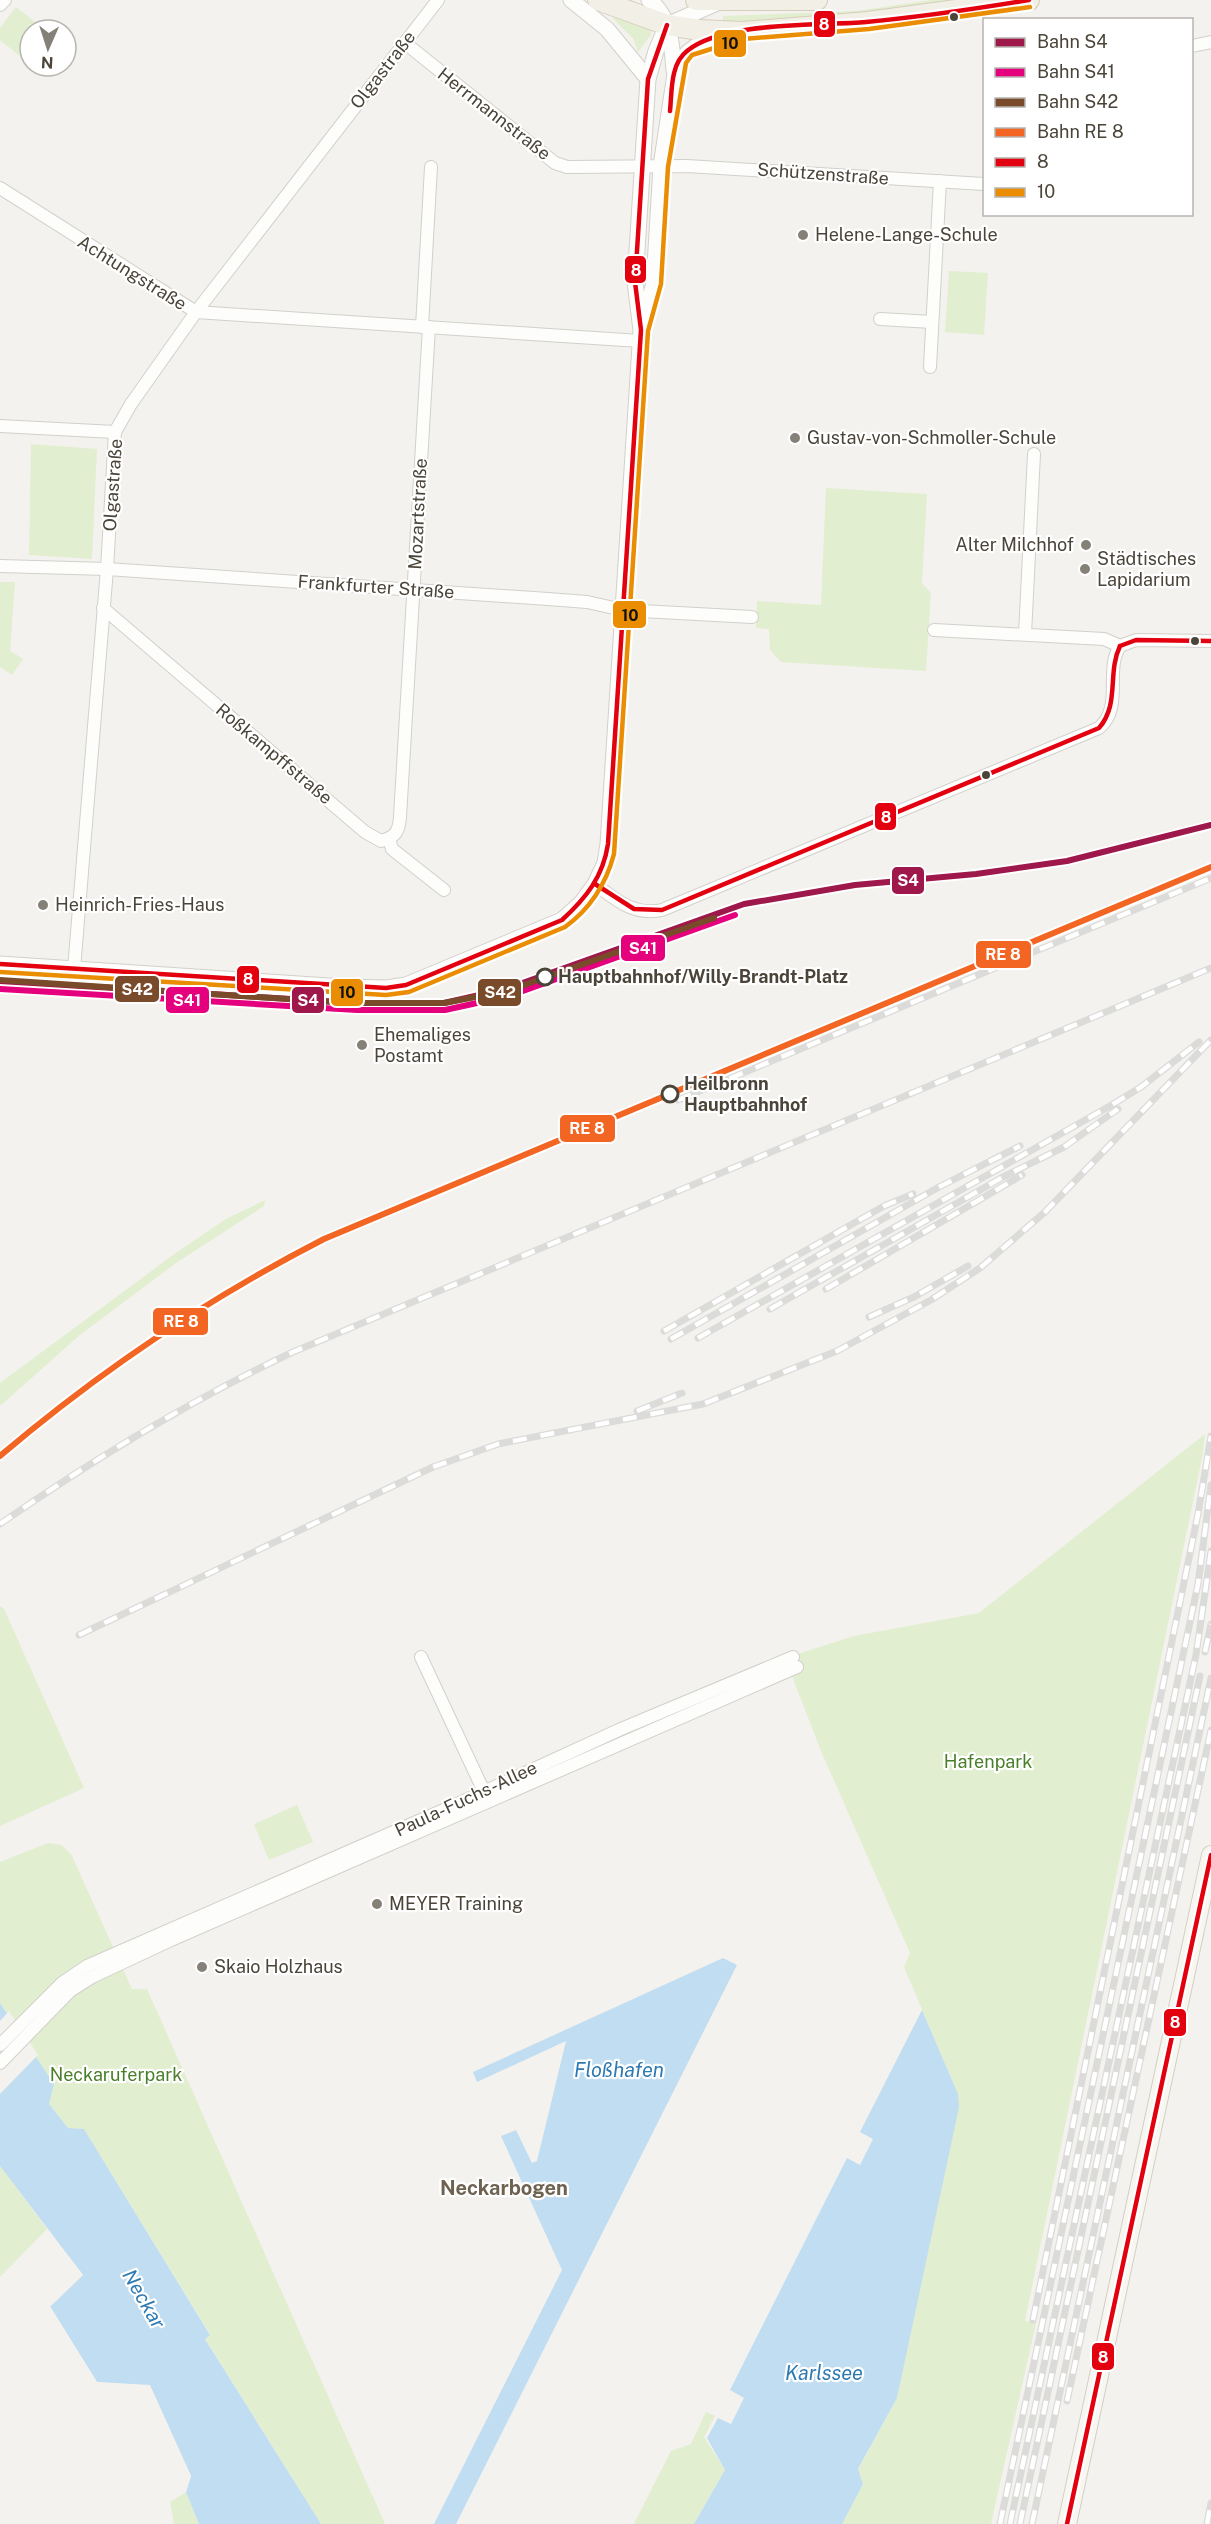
<svg xmlns="http://www.w3.org/2000/svg" width="1211" height="2524" font-family="'Public Sans',sans-serif">
  <style>
    .green { fill: #e1eecf }
    .water { fill: #c0ddf1 }
    .pier { fill: #f4f2ee }
    .lines { fill: none; stroke-linecap: round; stroke-linejoin: round }
    .minor-casing { stroke: #d2d0cb; stroke-width: 14 }
    .tertiary-casing { stroke: #d2d0cb; stroke-width: 17 }
    .secondary-casing { stroke: #d3cfc5; stroke-width: 20 }
    .primary-casing { stroke: #d6cebb; stroke-width: 22 }
    .minor { stroke: #fdfdfc; stroke-width: 12 }
    .tertiary { stroke: #fdfdfc; stroke-width: 15 }
    .secondary { stroke: #f7f6f1; stroke-width: 18 }
    .primary { stroke: #f2efe6; stroke-width: 20 }
    .rail-casing { stroke: #dbdbda; stroke-width: 7 }
    .rail { stroke: #fff; stroke-width: 4.5; stroke-dasharray: 14; stroke-linecap: butt }
    .bus-1-casing { stroke: #fff; stroke-width: 9 }
    .bus-2-casing { stroke: #fff; stroke-width: 9 }
    .bus-1 { stroke: #e3000f; stroke-width: 4.5 }
    .bus-2 { stroke: #eb8d03; stroke-width: 4.5 }
    .rail-1-casing { stroke: #fff; stroke-width: 10 }
    .rail-2-casing { stroke: #fff; stroke-width: 10 }
    .rail-3-casing { stroke: #fff; stroke-width: 10 }
    .rail-4-casing { stroke: #fff; stroke-width: 10 }
    .rail-1 { stroke: #9f184c; stroke-width: 6 }
    .rail-2 { stroke: #e5007d; stroke-width: 6 }
    .rail-3 { stroke: #7a4b2a; stroke-width: 6 }
    .rail-4 { stroke: #f26522; stroke-width: 6 }
    .bus-dot { fill: #4b4439; stroke: #fff; stroke-width: 2 }
    .poi-dot { fill: #868178; stroke: #fff; stroke-width: 2 }
    .stop-dot { fill: #fff; stroke: #4b4439; stroke-width: 3 }
    .labels { text-anchor: middle; stroke-width: 4.5; stroke-linejoin: round; paint-order: stroke }
    .street-label { font-size: 18px; fill: #4b4439; stroke: #fff }
    .poi-label { font-size: 18px; fill: #4b4439; stroke: #fff; text-anchor: start }
    .stop-label { font-size: 18px; font-weight: bold; fill: #4b4439; stroke: #fff; text-anchor: start }
    .park-label { font-size: 18px; fill: #4a7f2a; stroke: #fff }
    .water-label { font-size: 20px; font-style: italic; fill: #2e7ab2; stroke: #fff }
    .neighbourhood-label { font-size: 20px; font-weight: bold; fill: #6e6250; stroke: #fff }
    .line-badge { stroke: #fff; stroke-width: 2 }
    .badge-label { font-size: 16px; text-anchor: middle; font-weight: bold; fill: #fff }
    .pale-badge-label { font-size: 16px; text-anchor: middle; font-weight: bold; fill: #111 }
  </style>
  <rect width="100%" height="100%" fill="#f4f2ee"/>
  <g class="green">
    <path d="M 931,0 L 954,0 L 858,14 L 723,25 L 723,16 L 856,11 Z"/>
    <path d="M 16,7 L 45,30 L 30,30 L 30,64 L 0,40 L 0,28 Z"/>
    <path d="M 612,18 L 619,18 L 651,30 L 651,35 L 638,52 L 633,38 Z"/>
    <path d="M 949,271 L 988,273 L 984,335 L 945,332 Z"/>
    <path d="M 31,444 L 97,449 L 92,559 L 29,555 Z"/>
    <path d="M 826,488 L 927,494 L 922,583 L 931,593 L 926,671 L 781,662 L 770,650 L 769,629 L 756,628 L 757,601 L 821,605 Z"/>
    <path d="M 0,582 L 15,582 L 10,651 L 23,659 L 12,675 L 0,667 Z"/>
    <path d="M 265,1200 L 264,1206 L 176,1263 L 80,1335 L 0,1406 L 0,1383 L 177,1252 L 226,1219 Z"/>
    <path d="M 1205,1434 L 1203,1453 L 1025,2321 L 1036,2323 L 991,2524 L 842,2524 L 863,2484 L 858,2470 L 897,2398 L 958,2107 L 958,2094 L 904,1967 L 910,1953 L 821,1751 L 785,1658 L 854,1636 L 979,1613 Z"/>
    <path d="M 0,1606 L 4,1609 L 84,1788 L 0,1826 Z"/>
    <path d="M 297,1805 L 313,1842 L 269,1860 L 254,1824 Z"/>
    <path d="M 48,1843 L 61,1845 L 71,1854 L 132,1989 L 147,1989 L 385,2524 L 321,2524 L 205,2338 L 210,2334 L 84,2129 L 68,2128 L 49,2104 L 54,2084 L 0,2003 L 0,1862 Z"/>
    <path d="M 0,2166 L 47,2229 L 0,2277 Z"/>
    <path d="M 706,2412 L 715,2416 L 704,2437 L 725,2470 L 694,2524 L 634,2524 L 671,2451 L 691,2444 Z"/>
    <path d="M 186,2492 L 199,2524 L 174,2524 L 170,2502 Z"/>
  </g>
  <g class="water">
    <path d="M 723,1958 L 737,1965 L 456,2524 L 434,2524 L 562,2270 L 501,2136 L 516,2130 L 532,2163 L 537,2161 L 566,2041 L 477,2082 L 473,2072 Z"/>
    <path d="M 0,2003 L 54,2084 L 49,2104 L 68,2128 L 84,2129 L 210,2335 L 205,2339 L 321,2524 L 199,2524 L 186,2492 L 191,2476 L 150,2386 L 97,2382 L 50,2306 L 83,2275 L 0,2166 Z"/>
    <path d="M 922,2010 L 958,2094 L 959,2107 L 897,2398 L 858,2469 L 863,2484 L 842,2524 L 694,2524 L 725,2470 L 707,2438 L 718,2418 L 731,2424 L 744,2398 L 730,2390 L 847,2158 L 860,2165 L 873,2139 L 860,2132 Z"/>
  </g>
  <g class="pier">
    <path d="M 9,2011 L 38,2055 L 0,2094 L 0,2021 Z"/>
    <path d="M 66,2253 L 83,2275 L 50,2307 L 97,2382 L 150,2385 L 191,2476 L 186,2492 L 184,2488 L 188,2476 L 148,2388 L 95,2385 L 48,2308 L 79,2275 L 64,2255 Z"/>
  </g>
  <g class="lines">
    <defs>
      <g id="minor">
        <path d="M 0,5 L 5,0"/>
        <path d="M 405,43 L 555,163 L 567,167 L 687,166 L 984,184"/>
        <path d="M 1192,46 L 1211,42"/>
        <path d="M 0,188 L 196,312 L 640,341"/>
        <path d="M 880,319 L 932,322"/>
        <path d="M 422,327 L 431,167"/>
        <path d="M 930,367 L 940,181"/>
        <path d="M 0,426 L 115,432"/>
        <path d="M 0,566 L 107,569 L 548,599 L 587,602 L 623,610 L 752,617"/>
        <path d="M 103,608 L 365,832 L 381,841 C 396,837 399,831 400,817 L 429,327"/>
        <path d="M 934,630 L 1104,639 L 1120,646"/>
        <path d="M 1025,634 L 1034,454"/>
        <path d="M 1120,646 L 1136,640 L 1211,641"/>
        <path d="M 389,839 L 392,849 L 444,890"/>
        <path d="M 595,884 C 616,900 634,916 662,910 L 1099,728 C 1124,707 1104,670 1120,646"/>
        <path d="M 74,969 L 107,569 L 115,432 L 131,404 L 196,312 L 438,0"/>
        <path d="M 421,1657 L 487,1798"/>
        <path d="M 0,2045 L 62,1983 L 87,1966 L 453,1806 L 621,1729 L 793,1657"/>
        <path d="M 0,2063 L 70,1991 L 92,1977 L 171,1940 L 797,1667"/>
      </g>
      <g id="tertiary">
        <path d="M 571,0 L 607,29 L 648,79"/>
        <path d="M 649,0 C 671,16 672,46 674,71"/>
        <path d="M 667,25 L 717,3"/>
        <path d="M 642,327 L 654,283 L 661,166 L 675,74 C 683,48 702,41 728,35"/>
        <path d="M 0,964 L 344,987 L 386,988 L 406,985 L 562,920 L 582,902 L 595,884 L 605,863 L 608,844 L 641,330 L 635,282 L 648,79 L 656,51 L 667,25"/>
      </g>
      <path id="secondary" d="M 1067,2524 L 1211,1855"/>
      <g id="primary">
        <path d="M 598,0 L 667,25 L 700,30 L 742,32 L 868,22 L 1029,0"/>
        <path d="M 696,0 L 817,0"/>
      </g>
    </defs>
    <use href="#minor" class="minor-casing"/>
    <use href="#tertiary" class="tertiary-casing"/>
    <use href="#secondary" class="secondary-casing"/>
    <use href="#primary" class="primary-casing"/>
    <use href="#minor" class="minor"/>
    <use href="#tertiary" class="tertiary"/>
    <use href="#secondary" class="secondary"/>
    <use href="#primary" class="primary"/>
    <defs>
      <g id="rail">
        <path d="M 678,1100 L 1211,878"/>
        <path d="M 826,1289 L 1022,1175"/>
        <path d="M 770,1309 L 1003,1177 L 1064,1147 L 1118,1109"/>
        <path d="M 869,1317 L 914,1297 L 968,1266"/>
        <path d="M 664,1331 L 884,1206 L 913,1194"/>
        <path d="M 698,1338 L 1110,1106 L 1141,1087 L 1199,1042"/>
        <path d="M 671,1339 L 939,1187 L 1020,1146"/>
        <path d="M 637,1411 L 682,1393"/>
        <path d="M 0,1524 C 94,1459 189,1401 293,1352 L 1211,968"/>
        <path d="M 79,1635 L 433,1467 L 498,1444 L 703,1404 L 837,1351 L 931,1300 L 980,1268 L 1045,1212 L 1211,1040"/>
        <path d="M 1205,1652 L 1211,1624"/>
        <path d="M 1033,2320 L 1198,1514 L 1211,1436"/>
        <path d="M 1067,2401 L 1211,1730"/>
        <path d="M 1000,2524 L 1198,1584 L 1211,1485"/>
        <path d="M 1010,2524 L 1196,1655 L 1211,1551"/>
        <path d="M 1020,2524 L 1200,1676"/>
        <path d="M 1032,2524 L 1211,1678"/>
        <path d="M 1207,2524 L 1211,2503"/>
      </g>
    </defs>
    <use href="#rail" class="rail-casing"/>
    <use href="#rail" class="rail"/>
    <defs>
      <g id="bus-1">
        <path d="M 670,111 C 672,92 670,64 687,51 C 724,21 818,26 866,22 C 920,17 975,9 1029,0"/>
        <path d="M 1120,646 L 1136,640 L 1211,641"/>
        <path d="M 595,884 L 634,909 L 662,910 L 1099,728 C 1120,704 1107,673 1120,646"/>
        <path d="M 0,964 L 386,988 L 406,985 L 562,920 C 586,898 603,877 608,844 L 641,330 L 635,282 L 648,79 L 667,25"/>
        <path d="M 1067,2524 L 1211,1855"/>
      </g>
      <path id="bus-2" d="M 0,972 L 386,995 L 409,992 L 565,927 C 590,909 606,884 614,854 L 648,331 L 661,284 L 668,167 L 686,63 L 692,55 L 743,39 L 869,29 L 1030,7"/>
    </defs>
    <use href="#bus-1" class="bus-1-casing"/>
    <use href="#bus-2" class="bus-2-casing"/>
    <use href="#bus-1" class="bus-1"/>
    <use href="#bus-2" class="bus-2"/>
    <defs>
      <path id="rail-1" d="M 0,981 L 357,1003 L 444,1003 L 506,989 L 744,904 L 855,885 L 976,874 L 1067,861 L 1211,825"/>
      <path id="rail-2" d="M 0,989 L 357,1010 L 445,1010 L 509,996 L 735,915"/>
      <path id="rail-3" d="M 0,980 L 347,1003 L 444,1003 L 507,991 L 714,918"/>
      <path id="rail-4" d="M 0,1456 C 100,1371 207,1299 324,1239 L 1211,867"/>
    </defs>
    <use href="#rail-1" class="rail-1-casing"/>
    <use href="#rail-2" class="rail-2-casing"/>
    <use href="#rail-3" class="rail-3-casing"/>
    <use href="#rail-4" class="rail-4-casing"/>
    <use href="#rail-1" class="rail-1"/>
    <use href="#rail-2" class="rail-2"/>
    <use href="#rail-3" class="rail-3"/>
    <use href="#rail-4" class="rail-4"/>
  </g>
  <g class="bus-dot">
    <circle cx="954" cy="17" r="5"/>
    <circle cx="1195" cy="641" r="5"/>
    <circle cx="986" cy="775" r="5"/>
  </g>
  <g class="poi-dot">
    <circle cx="803" cy="235" r="6"/>
    <circle cx="795" cy="438" r="6"/>
    <circle cx="1086" cy="545" r="6"/>
    <circle cx="1085" cy="569" r="6"/>
    <circle cx="43" cy="905" r="6"/>
    <circle cx="362" cy="1045" r="6"/>
    <circle cx="377" cy="1904" r="6"/>
    <circle cx="202" cy="1967" r="6"/>
  </g>
  <g class="stop-dot">
    <circle cx="545" cy="977" r="8"/>
    <circle cx="670" cy="1094" r="8"/>
  </g>
  <g class="labels">
    <g class="street-label">
      <text transform="translate(383 70) rotate(-52)" y="6">Olgastraße</text>
      <text transform="translate(494 114) rotate(38)" y="6">Herrmannstraße</text>
      <text transform="translate(823 174) rotate(4)" y="6">Schützenstraße</text>
      <text transform="translate(132 273) rotate(32)" y="6">Achtungstraße</text>
      <text transform="translate(113 485) rotate(-86)" y="6">Olgastraße</text>
      <text transform="translate(418 514) rotate(-87)" y="6">Mozartstraße</text>
      <text transform="translate(376 587) rotate(4)" y="6">Frankfurter Straße</text>
      <text transform="translate(274 754) rotate(40)" y="6">Roßkampffstraße</text>
      <text transform="translate(466 1799) rotate(-25)" y="6">Paula-Fuchs-Allee</text>
    </g>
    <g class="poi-label">
      <text x="815" y="241">Helene-Lange-Schule</text>
      <text x="807" y="444">Gustav-von-Schmoller-Schule</text>
      <text x="1074" y="551" text-anchor="end">Alter Milchhof</text>
      <text x="1097" y="565">Städtisches<tspan x="1097" dy="21">Lapidarium</tspan></text>
      <text x="55" y="911">Heinrich-Fries-Haus</text>
      <text x="374" y="1041">Ehemaliges<tspan x="374" dy="21">Postamt</tspan></text>
      <text x="389" y="1910">MEYER Training</text>
      <text x="214" y="1973">Skaio Holzhaus</text>
    </g>
    <g class="stop-label">
      <text x="558" y="983">Hauptbahnhof/Willy-Brandt-Platz</text>
      <text x="684" y="1090">Heilbronn<tspan x="684" dy="21">Hauptbahnhof</tspan></text>
    </g>
    <g class="park-label">
      <text x="988" y="1768">Hafenpark</text>
      <text x="116" y="2081">Neckaruferpark</text>
    </g>
    <g class="water-label">
      <text x="619" y="2077">Floßhafen</text>
      <text transform="translate(144 2299) rotate(60)" y="7">Neckar</text>
      <text x="824" y="2380">Karlssee</text>
    </g>
    <g class="neighbourhood-label">
      <text x="504" y="2195">Neckarbogen</text>
    </g>
  </g>
  <g class="line-badge">
    <rect x="813" y="10" width="23" height="28" rx="6" fill="#e3000f"/>
    <rect x="713" y="29" width="34" height="29" rx="6" fill="#eb8d03"/>
    <rect x="624" y="255" width="23" height="29" rx="6" fill="#e3000f"/>
    <rect x="612" y="600" width="35" height="29" rx="6" fill="#eb8d03"/>
    <rect x="874" y="802" width="23" height="29" rx="6" fill="#e3000f"/>
    <rect x="891" y="866" width="34" height="29" rx="6" fill="#9f184c"/>
    <rect x="620" y="934" width="46" height="28" rx="6" fill="#e5007d"/>
    <rect x="975" y="940" width="57" height="29" rx="6" fill="#f26522"/>
    <rect x="236" y="965" width="24" height="29" rx="6" fill="#e3000f"/>
    <rect x="114" y="975" width="46" height="28" rx="6" fill="#7a4b2a"/>
    <rect x="477" y="978" width="45" height="29" rx="6" fill="#7a4b2a"/>
    <rect x="330" y="978" width="34" height="29" rx="6" fill="#eb8d03"/>
    <rect x="291" y="986" width="34" height="28" rx="6" fill="#9f184c"/>
    <rect x="165" y="986" width="45" height="28" rx="6" fill="#e5007d"/>
    <rect x="559" y="1114" width="57" height="29" rx="6" fill="#f26522"/>
    <rect x="152" y="1307" width="57" height="29" rx="6" fill="#f26522"/>
    <rect x="1163" y="2008" width="24" height="29" rx="6" fill="#e3000f"/>
    <rect x="1091" y="2342" width="24" height="29" rx="6" fill="#e3000f"/>
  </g>
  <g class="badge-label">
    <text x="824" y="30">8</text>
    <text x="636" y="276">8</text>
    <text x="886" y="823">8</text>
    <text x="908" y="886">S4</text>
    <text x="643" y="954">S41</text>
    <text x="1003" y="960">RE 8</text>
    <text x="248" y="985">8</text>
    <text x="137" y="995">S42</text>
    <text x="500" y="998">S42</text>
    <text x="308" y="1006">S4</text>
    <text x="187" y="1006">S41</text>
    <text x="587" y="1134">RE 8</text>
    <text x="181" y="1327">RE 8</text>
    <text x="1175" y="2028">8</text>
    <text x="1103" y="2363">8</text>
  </g>
  <g class="pale-badge-label">
    <text x="730" y="49">10</text>
    <text x="630" y="621">10</text>
    <text x="347" y="998">10</text>
  </g>
  <rect x="983" y="18" width="210" height="198" fill="#ffffff" stroke="#b7b4b0" stroke-width="1.5"/>
  <rect x="995" y="38" width="30" height="9" fill="#9f184c" stroke="#b7b4b0" stroke-width="1.5"/>
  <text x="1037" y="48" font-size="18" fill="#4b4439">Bahn S4</text>
  <rect x="995" y="68" width="30" height="9" fill="#e5007d" stroke="#b7b4b0" stroke-width="1.5"/>
  <text x="1037" y="78" font-size="18" fill="#4b4439">Bahn S41</text>
  <rect x="995" y="98" width="30" height="9" fill="#7a4b2a" stroke="#b7b4b0" stroke-width="1.5"/>
  <text x="1037" y="108" font-size="18" fill="#4b4439">Bahn S42</text>
  <rect x="995" y="128" width="30" height="9" fill="#f26522" stroke="#b7b4b0" stroke-width="1.5"/>
  <text x="1037" y="138" font-size="18" fill="#4b4439">Bahn RE 8</text>
  <rect x="995" y="158" width="30" height="9" fill="#e3000f" stroke="#b7b4b0" stroke-width="1.5"/>
  <text x="1037" y="168" font-size="18" fill="#4b4439">8</text>
  <rect x="995" y="188" width="30" height="9" fill="#eb8d03" stroke="#b7b4b0" stroke-width="1.5"/>
  <text x="1037" y="198" font-size="18" fill="#4b4439">10</text>
  <g transform="translate(48 48) rotate(183)"><circle r="28" fill="#ffffff" stroke="#b7b4b0" stroke-width="1.5"/>
  <path d="M0-4.5L10 22L0 15L-10 22Z" fill="#868178"/>
  <text y="-9" font-size="16" font-weight="bold" text-anchor="middle" fill="#4b4439">N</text>
  </g>
</svg>
